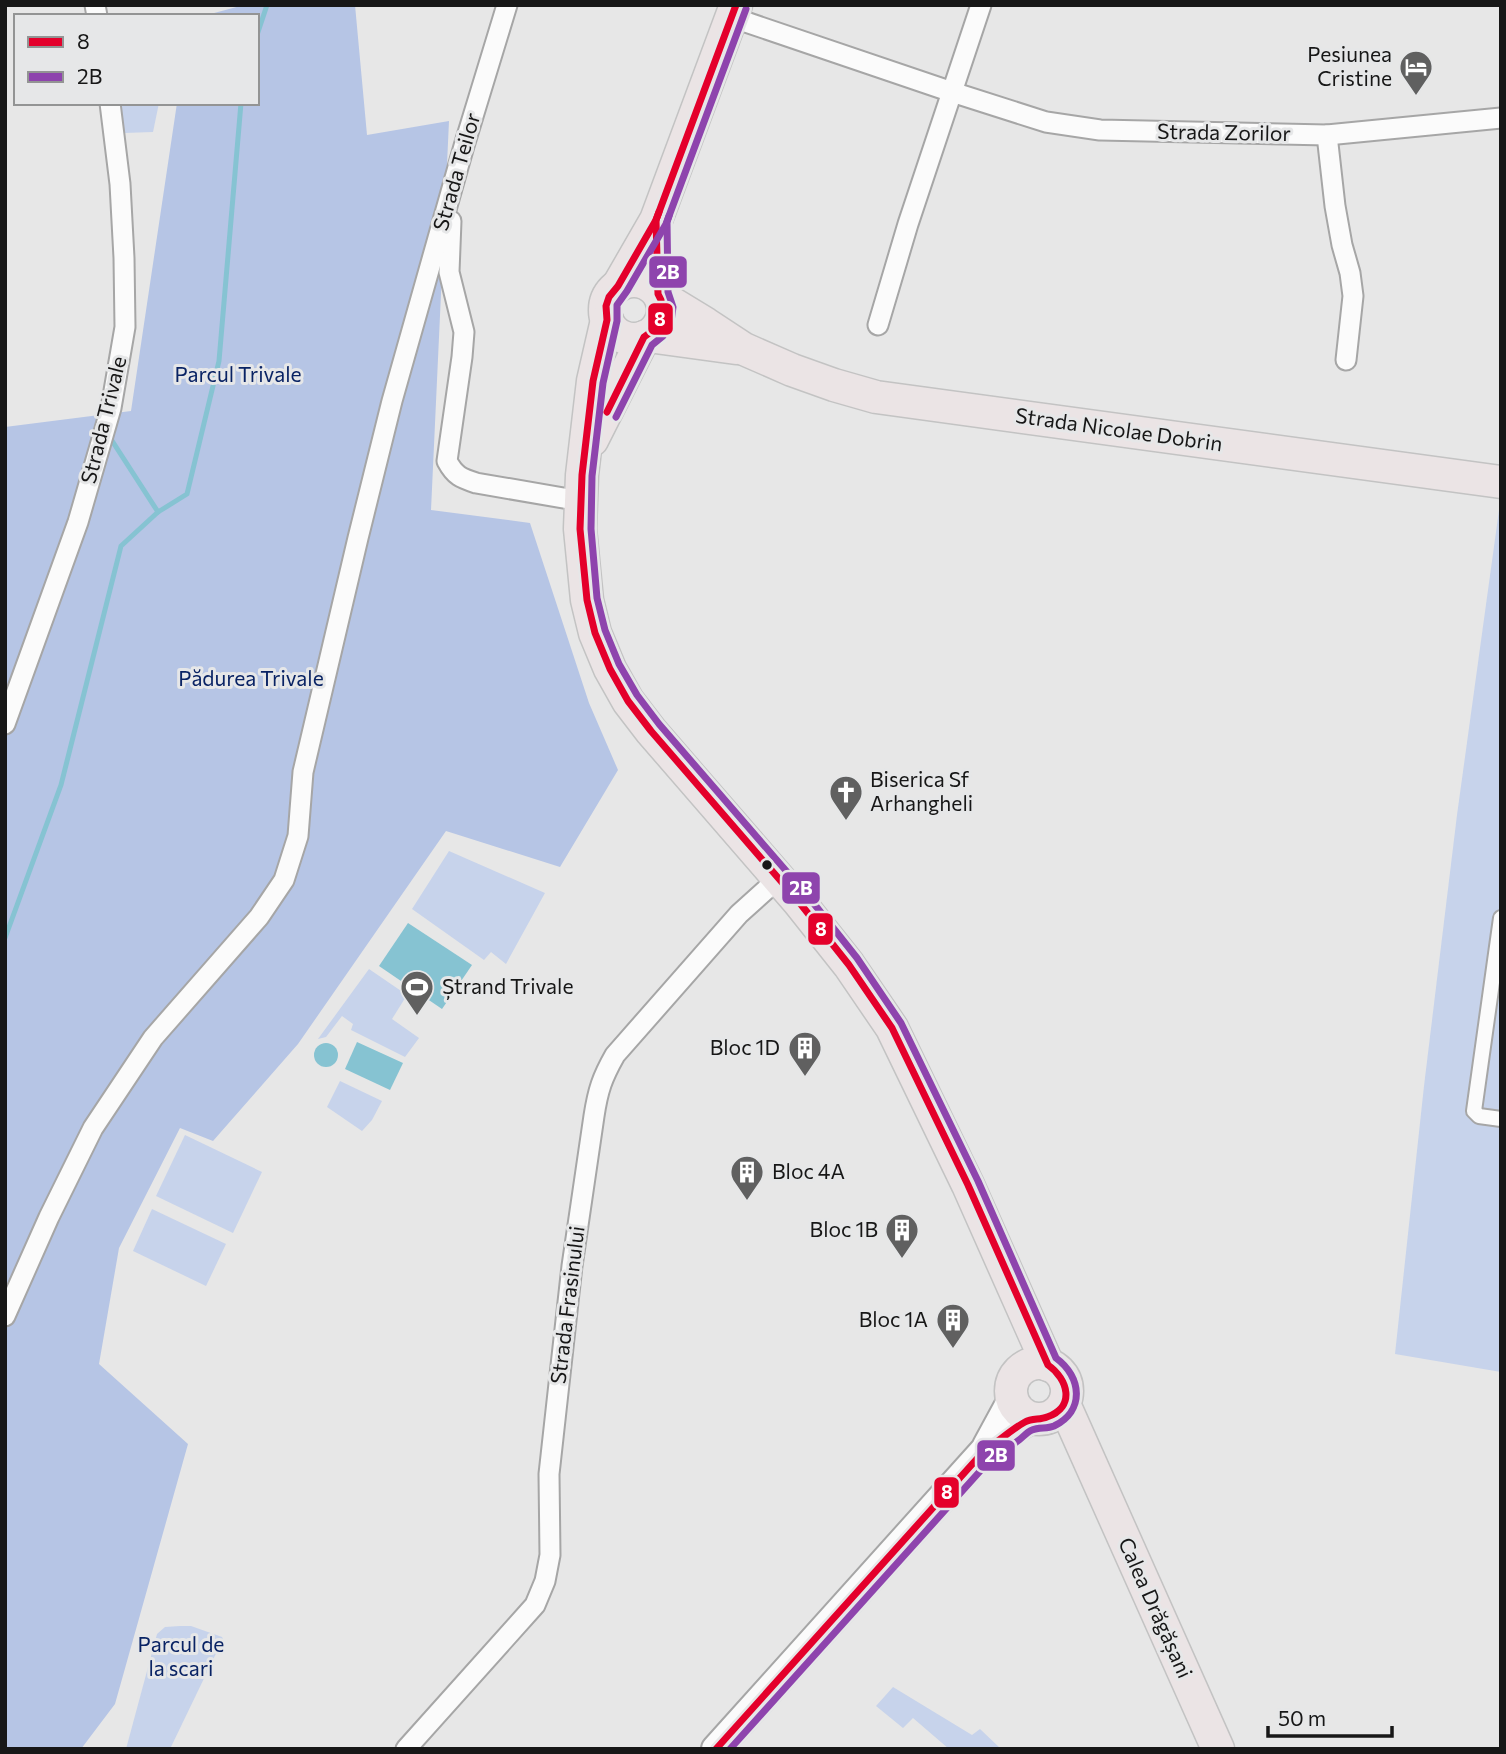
<svg xmlns="http://www.w3.org/2000/svg" width="1506" height="1754" font-family="Commissioner,sans-serif">
  <style>
    .green { fill: #c7d3eb }
    .forest { fill: #b6c5e5 }
    .water { fill: #86c3d2 }
    .lines { fill: none; stroke-linecap: round; stroke-linejoin: round }
    .stream { stroke: #86c3d2; stroke-width: 5 }
    .pedestrian-casing { stroke: #a6a6a6; stroke-width: 18 }
    .minor-casing { stroke: #a6a6a6; stroke-width: 23 }
    .secondary-casing { stroke: #a6a6a6; stroke-width: 32 }
    .primary-casing { stroke: #c3c3c3; stroke-width: 35 }
    .pedestrian { stroke: #fbfbfb; stroke-width: 14 }
    .minor { stroke: #fbfbfb; stroke-width: 19 }
    .secondary { stroke: #fbfbfb; stroke-width: 28 }
    .primary { stroke: #ebe4e5; stroke-width: 32 }
    .bus-1-casing { stroke: #e6e7e8; stroke-width: 12 }
    .bus-2-casing { stroke: #e6e7e8; stroke-width: 12 }
    .bus-1 { stroke: #e4002b; stroke-width: 7 }
    .bus-2 { stroke: #8e44ad; stroke-width: 7 }
    .bus-dot { fill: #171717; stroke: #e6e7e8; stroke-width: 2.5 }
    .labels { text-anchor: middle; stroke-width: 6; stroke-linejoin: round; paint-order: stroke }
    .poi-label { font-size: 21px; fill: #171717; stroke: #e6e7e8; text-anchor: end }
    .street-label { font-size: 21px; fill: #171717; stroke: #e6e7e8 }
    .park-label { font-size: 21px; fill: #092364; stroke: #e6e7e8 }
    .line-badge { stroke: #e6e7e8; stroke-width: 2.5 }
    .badge-label { font-size: 19px; text-anchor: middle; font-weight: bold; fill: #fff }
  </style>
  <rect width="100%" height="100%" fill="#e7e7e7"/>
  <g class="green">
    <path d="M 120,103 L 159,103 L 153,132 L 124,133 Z"/>
    <path d="M 1500,503 L 1501,504 L 1501,1372 L 1395,1354 L 1424,1086 L 1457,815 Z"/>
    <path d="M 449,851 L 545,893 L 506,964 L 491,952 L 484,960 L 412,909 Z"/>
    <path d="M 369,969 L 407,995 L 392,1019 L 419,1038 L 405,1057 L 351,1030 L 353,1024 L 342,1016 L 326,1037 L 318,1039 Z"/>
    <path d="M 340,1081 L 382,1101 L 372,1120 L 362,1131 L 327,1107 Z"/>
    <path d="M 185,1135 L 262,1172 L 233,1233 L 156,1196 Z"/>
    <path d="M 152,1209 L 226,1244 L 206,1286 L 133,1251 Z"/>
    <path d="M 180,1626 L 191,1626 L 222,1637 L 223,1639 L 170,1749 L 126,1749 L 157,1634 L 165,1627 Z"/>
    <path d="M 893,1687 L 972,1735 L 980,1729 L 1001,1749 L 949,1749 L 913,1718 L 903,1728 L 876,1706 Z"/>
  </g>
  <path class="forest" d="M 244,5 L 355,5 L 367,135 L 449,121 L 431,510 L 530,523 L 589,703 L 618,770 L 560,867 L 446,831 L 298,1044 L 213,1141 L 180,1128 L 119,1248 L 99,1364 L 188,1444 L 115,1704 L 81,1749 L 5,1749 L 5,427 L 131,411 L 177,103 L 257,103 L 257,16 L 203,16 Z"/>
  <g class="water">
    <path d="M 408,923 L 472,965 L 442,1009 L 379,966 Z"/>
    <path d="M 357,1042 L 403,1063 L 390,1090 L 345,1069 Z"/>
    <circle cx="326" cy="1055" r="12"/>
  </g>
  <g class="lines">
    <g class="stream">
      <path d="M 257,35 L 267,5"/>
      <path d="M 109,436 L 158,512"/>
      <path d="M 5,938 L 61,785 L 121,546 L 158,512 L 187,494 L 219,361 L 241,103"/>
    </g>
    <defs>
      <path id="pedestrian" d="M 1501,918 L 1474,1111 L 1479,1116 L 1501,1119"/>
      <g id="minor">
        <path d="M 95,5 L 97,16"/>
        <path d="M 731,17 L 952,92 L 1046,122 L 1100,130 L 1327,135 L 1501,118"/>
        <path d="M 1327,135 L 1335,206 L 1342,245 L 1350,273 L 1353,296 L 1346,360"/>
        <path d="M 451,221 L 449,272 L 464,332 L 462,357 L 447,461 C 455,476 461,478 476,483 L 581,501"/>
        <path d="M 878,325 L 908,224 L 981,5"/>
        <path d="M 5,724 L 78,522 L 111,408 L 125,327 L 124,258 L 120,184 L 110,103"/>
        <path d="M 5,1316 L 49,1217 L 93,1128 L 153,1038 L 259,917 L 284,880 L 298,836 L 303,772 L 358,538 L 392,401 L 464,146 L 507,5"/>
        <path d="M 406,1749 L 535,1605 L 545,1581 L 550,1555 L 549,1474 L 572,1266 L 594,1116 C 598,1090 602,1078 615,1055 L 739,914 L 779,878"/>
      </g>
      <g id="secondary">
        <path d="M 987,1446 L 1012,1400"/>
        <path d="M 716,1749 L 984,1451 L 1031,1418"/>
      </g>
      <g id="primary">
        <circle cx="634" cy="310" r="29"/>
        <path d="M 618,286 L 656,220 L 736,5"/>
        <path d="M 660,296 L 706,324 L 744,349 L 792,370 L 834,385 L 876,397 L 1501,482"/>
        <path d="M 607,320 L 593,381 L 582,475 L 580,529 L 587,600 L 595,633 L 610,669 L 628,701 L 651,731 L 799,902 L 849,965 L 892,1028 L 968,1185 L 1048,1365"/>
        <path d="M 648,336 L 736,348"/>
        <path d="M 592,440 L 644,337"/>
        <circle cx="1039" cy="1391" r="28"/>
        <path d="M 1064,1404 L 1218,1749"/>
      </g>
    </defs>
    <use href="#pedestrian" class="pedestrian-casing"/>
    <use href="#minor" class="minor-casing"/>
    <use href="#secondary" class="secondary-casing"/>
    <use href="#primary" class="primary-casing"/>
    <use href="#pedestrian" class="pedestrian"/>
    <use href="#minor" class="minor"/>
    <use href="#secondary" class="secondary"/>
    <use href="#primary" class="primary"/>
    <defs>
      <g id="bus-1">
        <path d="M 607,412 L 644,337 L 655,329 L 659,324 L 662,313 L 661,300 L 658,294 L 656,220 L 659,212"/>
        <path d="M 716,1749 L 984,1451 C 998,1442 1012,1429 1025,1422 C 1032,1418 1040,1420 1047,1417 C 1076,1407 1068,1379 1048,1365 L 968,1185 L 892,1028 L 849,965 L 799,902 L 651,731 L 628,701 L 610,669 L 595,633 L 587,600 L 580,529 L 582,475 L 593,381 L 607,320 L 606,306 L 609,297 L 618,286 L 656,220 L 736,5"/>
      </g>
      <g id="bus-2">
        <path d="M 616,417 L 652,345 L 663,336 L 671,322 L 673,307 L 668,292 L 667,222 L 669,216"/>
        <path d="M 730,1749 L 991,1459 C 1000,1453 1010,1447 1019,1440 C 1023,1437 1027,1432 1032,1430 C 1039,1427 1047,1429 1054,1426 C 1085,1411 1082,1377 1056,1358 L 978,1181 L 901,1023 L 857,958 L 807,895 L 659,724 L 637,695 L 619,664 L 605,630 L 597,598 L 591,529 L 592,476 L 603,383 L 617,321 L 617,305 L 627,291 L 666,224 L 746,9"/>
      </g>
    </defs>
    <use href="#bus-1" class="bus-1-casing"/>
    <use href="#bus-2" class="bus-2-casing"/>
    <use href="#bus-1" class="bus-1"/>
    <use href="#bus-2" class="bus-2"/>
  </g>
  <defs>
    <symbol id="hotel-pin" viewBox="-11 -11 22 30"><path d="M0 17L-7.5 6A9.5 9.5 0 1 1 7.5 6Z" fill="#606060" stroke="#e6e7e8"/><path d="M-6-4.5h1.5V1H6V5H4.5V3h-9V5H-6ZM-4 0a1.8 1.8 0 1 1 3.6 0ZM.5 0V-2.5h3Q6-2.5 6 0Z" fill="#fff"/></symbol>
    <symbol id="church-pin" viewBox="-11 -11 22 30"><path d="M0 17L-7.5 6A9.5 9.5 0 1 1 7.5 6Z" fill="#606060" stroke="#e6e7e8"/><path d="M-1.2-6h2.4v3.5h3.3v2.4h-3.3V6h-2.4V-.1h-3.3v-2.4h3.3Z" fill="#fff"/></symbol>
    <symbol id="stadium-pin" viewBox="-11 -11 22 30"><path d="M0 17L-7.5 6A9.5 9.5 0 1 1 7.5 6Z" fill="#606060" stroke="#e6e7e8"/><path d="M0-5a6.5 5 0 1 0 0 10a6.5 5 0 1 0 0-10ZM-3.5-1.8h7v3.6h-7Z" fill="#fff"/></symbol>
    <symbol id="building-pin" viewBox="-11 -11 22 30"><path d="M0 17L-7.5 6A9.5 9.5 0 1 1 7.5 6Z" fill="#606060" stroke="#e6e7e8"/><path d="M-4-6H4V6H1V3H-1V6H-4ZM-2.5-4.3h1.7v1.8h-1.7ZM.8-4.3h1.7v1.8H.8ZM-2.5-1h1.7V.8h-1.7ZM.8-1h1.7V.8H.8Z" fill="#fff"/></symbol>
  </defs>
  <g fill-rule="evenodd">
    <use href="#hotel-pin" x="1397" y="48" width="38" height="52"/>
    <use href="#church-pin" x="827" y="773" width="38" height="52"/>
    <use href="#stadium-pin" x="398" y="968" width="38" height="52"/>
    <use href="#building-pin" x="786" y="1029" width="38" height="52"/>
    <use href="#building-pin" x="728" y="1153" width="38" height="52"/>
    <use href="#building-pin" x="883" y="1211" width="38" height="52"/>
    <use href="#building-pin" x="934" y="1301" width="38" height="52"/>
  </g>
  <circle class="bus-dot" cx="767" cy="865" r="6"/>
  <g class="labels">
    <g class="poi-label">
      <text x="1392" y="62">Pesiunea<tspan x="1392" dy="24">Cristine</tspan></text>
      <text x="870" y="787" text-anchor="start">Biserica Sf<tspan x="870" dy="24">Arhangheli</tspan></text>
      <text x="442" y="994" text-anchor="start">Ștrand Trivale</text>
      <text x="780" y="1055">Bloc 1D</text>
      <text x="772" y="1179" text-anchor="start">Bloc 4A</text>
      <text x="878" y="1237">Bloc 1B</text>
      <text x="928" y="1327">Bloc 1A</text>
    </g>
    <g class="street-label">
      <text transform="translate(1224 133) rotate(1)" y="7">Strada Zorilor</text>
      <text transform="translate(457 172) rotate(-74)" y="7">Strada Teilor</text>
      <text transform="translate(104 420) rotate(-76)" y="7">Strada Trivale</text>
      <text transform="translate(1119 430) rotate(8)" y="7">Strada Nicolae Dobrin</text>
      <text transform="translate(568 1305) rotate(-83)" y="7">Strada Frasinului</text>
      <text transform="translate(1155 1608) rotate(66)" y="7">Calea Drăgășani</text>
    </g>
    <g class="park-label">
      <text x="238" y="382">Parcul Trivale</text>
      <text x="251" y="686">Pădurea Trivale</text>
      <text x="181" y="1652">Parcul de<tspan x="181" dy="24">la scari</tspan></text>
    </g>
  </g>
  <g class="line-badge">
    <rect x="648" y="255" width="40" height="34" rx="7" fill="#8e44ad"/>
    <rect x="647" y="302" width="27" height="34" rx="7" fill="#e4002b"/>
    <rect x="781" y="871" width="40" height="34" rx="7" fill="#8e44ad"/>
    <rect x="807" y="912" width="27" height="34" rx="7" fill="#e4002b"/>
    <rect x="976" y="1439" width="40" height="33" rx="7" fill="#8e44ad"/>
    <rect x="933" y="1476" width="27" height="33" rx="7" fill="#e4002b"/>
  </g>
  <g class="badge-label">
    <text x="668" y="279">2B</text>
    <text x="660" y="326">8</text>
    <text x="801" y="895">2B</text>
    <text x="821" y="936">8</text>
    <text x="996" y="1462">2B</text>
    <text x="947" y="1499">8</text>
  </g>
  <rect width="1506" height="1754" fill="none" stroke="#171717" stroke-width="14"/>
  <rect x="14" y="14" width="245" height="91" fill="#e6e7e8" stroke="#939494" stroke-width="2"/>
  <rect x="28" y="37" width="35" height="10" fill="#e4002b" stroke="#939494" stroke-width="2"/>
  <text x="77" y="49" font-size="21" fill="#171717">8</text>
  <rect x="28" y="72" width="35" height="10" fill="#8e44ad" stroke="#939494" stroke-width="2"/>
  <text x="77" y="84" font-size="21" fill="#171717">2B</text>
  <path d="M1268 1726v10h124v-10" fill="none" stroke="#171717" stroke-width="3.5"/>
  <text x="1278" y="1726" font-size="21" fill="#171717" stroke="#e6e7e8" stroke-width="5" paint-order="stroke">50 m</text>
</svg>
